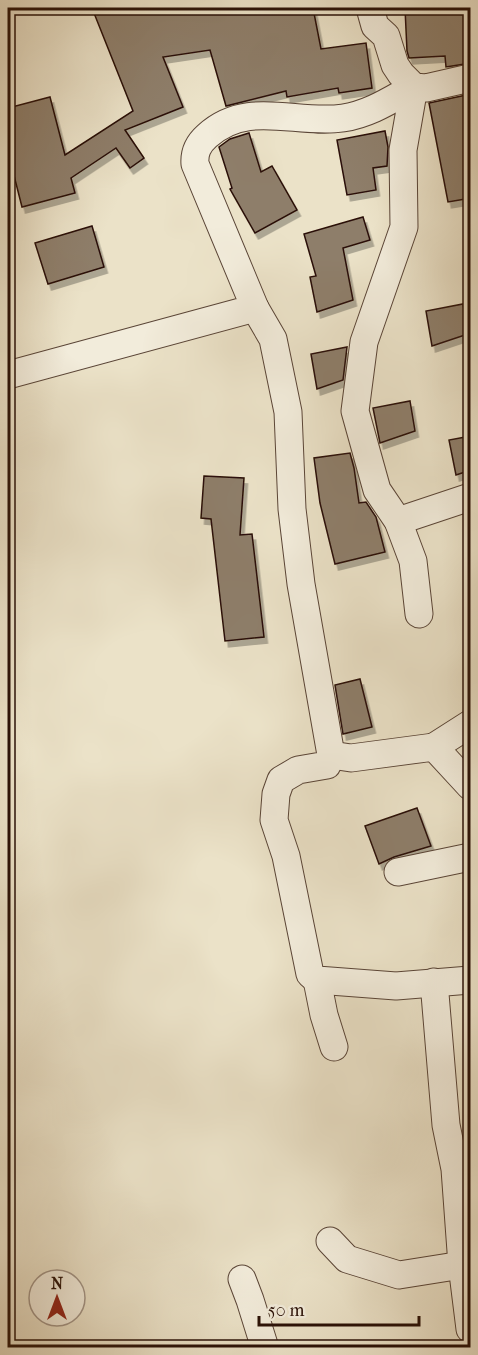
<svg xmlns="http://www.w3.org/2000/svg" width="478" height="1355" font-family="'IM FELL French Canon',serif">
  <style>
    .building { fill: #8e7e6b; stroke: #2a1107; stroke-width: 1.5; filter: url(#shadow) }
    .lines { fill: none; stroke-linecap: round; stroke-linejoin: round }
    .minor-casing { stroke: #5a4537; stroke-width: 29 }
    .minor { stroke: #f2ecdb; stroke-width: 27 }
  </style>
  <defs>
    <filter id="shadow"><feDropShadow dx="3.5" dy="6" stdDeviation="0" flood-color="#0004"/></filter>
  </defs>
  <rect width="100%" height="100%" fill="#ebe2c8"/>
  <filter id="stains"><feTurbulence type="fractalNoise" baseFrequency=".00333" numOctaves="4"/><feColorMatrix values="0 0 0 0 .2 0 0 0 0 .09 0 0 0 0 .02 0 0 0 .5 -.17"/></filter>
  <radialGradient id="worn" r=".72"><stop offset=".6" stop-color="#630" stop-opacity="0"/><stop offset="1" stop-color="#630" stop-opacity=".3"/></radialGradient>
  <g class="building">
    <path d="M 92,8 L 313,8 L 321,49 L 366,43 L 372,88 L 339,93 L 338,88 L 287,97 L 286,91 L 226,106 L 210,50 L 163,57 L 183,107 L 125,130 L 144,158 L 130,168 L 116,148 L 71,178 L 75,193 L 22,207 L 8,152 L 8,108 L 50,97 L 65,155 L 133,111 Z"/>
    <path d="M 405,8 L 471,8 L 471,63 L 446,67 L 445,56 L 409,58 L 407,51 Z"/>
    <path d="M 471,94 L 471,198 L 448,202 L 429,103 Z"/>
    <path d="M 385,131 L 388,147 L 387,166 L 373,168 L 376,190 L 347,195 L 337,140 Z"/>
    <path d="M 249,133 L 261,172 L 272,166 L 297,210 L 255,233 L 230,189 L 232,188 L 219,147 L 230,139 Z"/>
    <path d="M 363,217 L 370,240 L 343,248 L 353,300 L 317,312 L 310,277 L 316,276 L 304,234 Z"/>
    <path d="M 92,226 L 104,267 L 48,284 L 35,243 Z"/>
    <path d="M 463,304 L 468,334 L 432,346 L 426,311 Z"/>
    <path d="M 347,347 L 343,380 L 317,389 L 311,354 Z"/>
    <path d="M 410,401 L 415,431 L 380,443 L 373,408 Z"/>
    <path d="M 471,436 L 471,470 L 456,475 L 449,440 Z"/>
    <path d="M 350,453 L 354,468 L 359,503 L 366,502 L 376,517 L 385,552 L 335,564 L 320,503 L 314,458 Z"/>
    <path d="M 204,476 L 244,478 L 240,535 L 252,534 L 264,637 L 225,641 L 211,519 L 201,518 Z"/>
    <path d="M 360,679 L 372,727 L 343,734 L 335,685 Z"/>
    <path d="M 417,808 L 431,846 L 394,857 L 379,864 L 365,826 Z"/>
  </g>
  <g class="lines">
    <defs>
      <g id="minor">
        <path d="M 370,8 L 375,26 L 386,36 L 395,65 L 401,74 L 414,87 L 426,88 L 470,78"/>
        <path d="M 255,308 L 273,339 L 288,412 L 292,509 L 301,584 L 331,755 L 327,765 L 298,770 L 281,780 L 276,794 L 274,820 L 286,856 L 310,974 L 317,980 L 396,986 L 470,980"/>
        <path d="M 8,375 L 255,308 L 195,164 C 194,152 198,144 207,136 C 247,99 296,125 343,118 C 370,114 392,99 414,87 L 403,150 L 404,227 L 364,342 L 355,411 L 377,490 L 398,521 L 413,561 L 419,614"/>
        <path d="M 398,521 L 470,497"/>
        <path d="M 434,747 L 470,724"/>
        <path d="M 331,755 L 351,758 L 434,747 L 470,786"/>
        <path d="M 398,872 L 470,857"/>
        <path d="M 317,980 L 324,1015 L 334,1047"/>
        <path d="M 434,982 L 446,1125 L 455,1169 L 462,1265 L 470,1329"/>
        <path d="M 330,1241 L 347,1259 L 399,1275 L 462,1265"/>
        <path d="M 242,1279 L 250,1300 L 265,1348"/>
      </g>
    </defs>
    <use href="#minor" class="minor-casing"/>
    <use href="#minor" class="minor"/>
  </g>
  <rect width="478" height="1355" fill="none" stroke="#ebe2c8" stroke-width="30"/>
  <rect x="9" y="9" width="460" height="1337" fill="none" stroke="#2a1107" stroke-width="3"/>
  <rect x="15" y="15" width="448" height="1325" fill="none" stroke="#2a1107" stroke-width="1.5"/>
  <g transform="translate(57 1298)"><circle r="28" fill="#f2ecdb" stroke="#a29486" stroke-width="1.5"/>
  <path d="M0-4.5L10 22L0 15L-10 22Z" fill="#8f2418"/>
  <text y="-9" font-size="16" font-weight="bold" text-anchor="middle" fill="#2a1107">N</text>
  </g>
  <path d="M259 1316v9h160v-9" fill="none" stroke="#2a1107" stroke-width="3"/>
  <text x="268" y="1316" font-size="18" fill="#2a1107" stroke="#f2ecdb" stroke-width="4.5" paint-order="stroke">50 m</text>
  <rect width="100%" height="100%" filter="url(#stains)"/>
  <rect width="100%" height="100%" fill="url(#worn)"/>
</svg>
